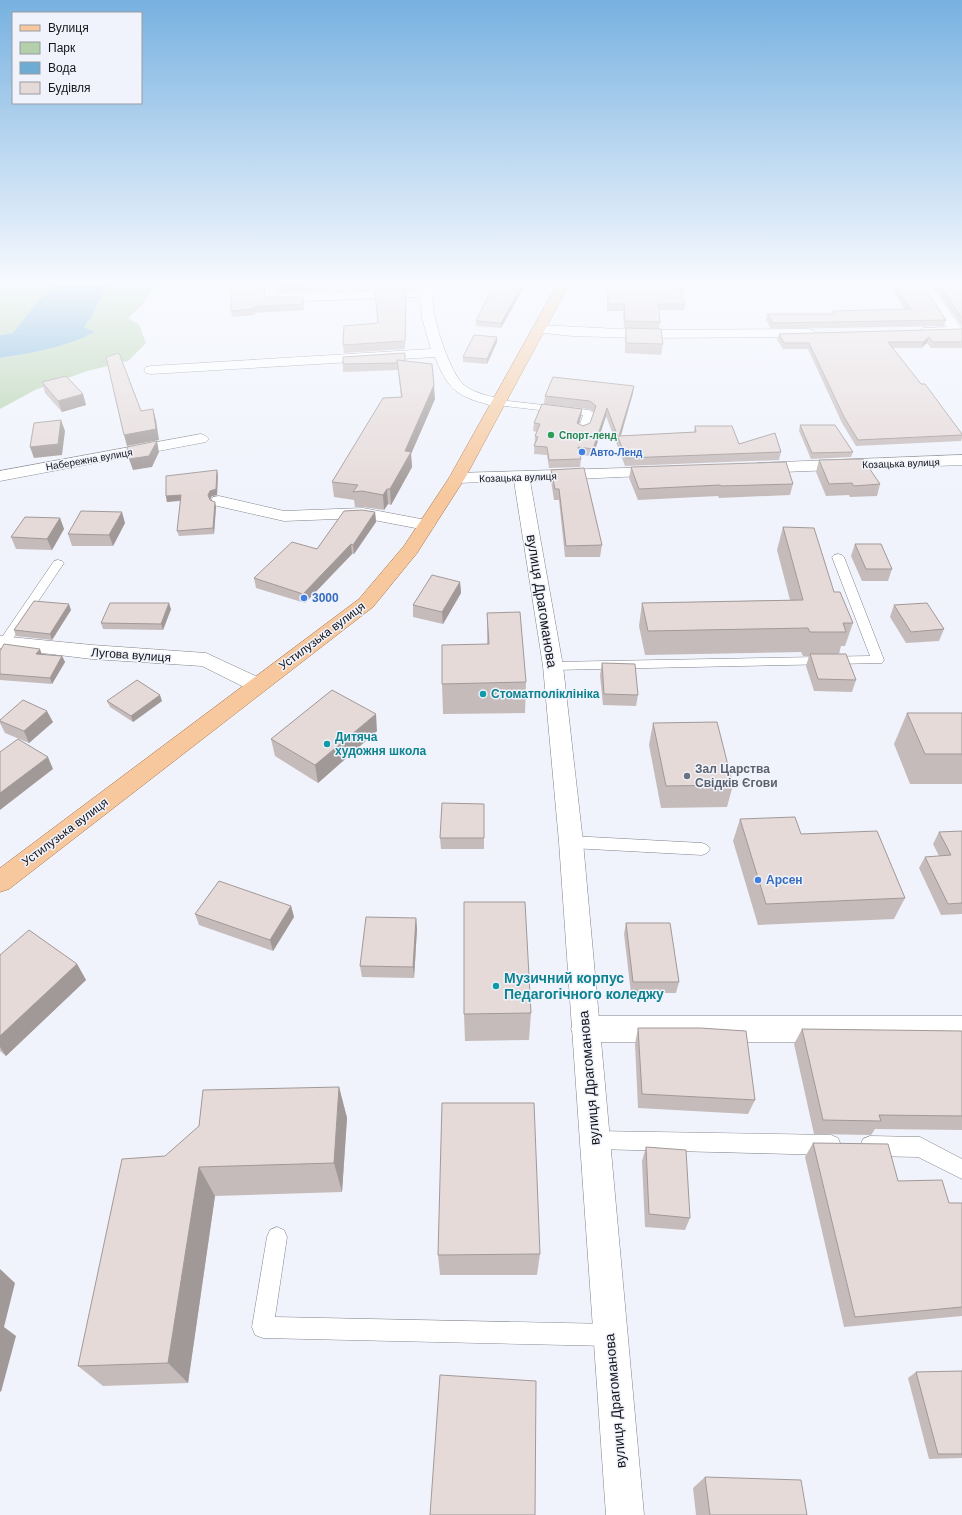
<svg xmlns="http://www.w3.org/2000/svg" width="962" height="1515" font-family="Arial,sans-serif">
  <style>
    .green { fill: #b3d0ab }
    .water { fill: #6facd3 }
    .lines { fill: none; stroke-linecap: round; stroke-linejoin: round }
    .service-casing { stroke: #81838b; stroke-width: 1 }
    .minor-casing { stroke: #81838b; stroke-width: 1 }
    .tertiary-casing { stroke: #81838b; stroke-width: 1 }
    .primary-casing { stroke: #a57245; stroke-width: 1 }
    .service { fill: #fff; fill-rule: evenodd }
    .minor { fill: #fff; fill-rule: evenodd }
    .tertiary { fill: #fff; fill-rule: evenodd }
    .primary { fill: #f7c89d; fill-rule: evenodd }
    .wall { fill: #c6bbbb }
    .shaded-wall { fill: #a19998 }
    .building { fill: #e6dad9; stroke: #a19998 }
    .leisure-dot { fill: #2e9e5b; stroke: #f0f3fc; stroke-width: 1.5 }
    .shop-dot { fill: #3f7fe0; stroke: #f0f3fc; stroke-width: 1.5 }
    .culture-dot { fill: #0f9aa8; stroke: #f0f3fc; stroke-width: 1.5 }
    .worship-dot { fill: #6b7280; stroke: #f0f3fc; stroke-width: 1.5 }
    .labels { text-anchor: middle; stroke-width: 3; stroke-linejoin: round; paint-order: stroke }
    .far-leisure-label { font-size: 10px; font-weight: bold; fill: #27864d; stroke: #f0f3fc; text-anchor: start }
    .far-shop-label { font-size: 10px; font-weight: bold; fill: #366cbe; stroke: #f0f3fc; text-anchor: start }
    .far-street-label { font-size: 10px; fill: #16161a; stroke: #f0f3fc }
    .shop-label { font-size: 12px; font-weight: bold; fill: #366cbe; stroke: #f0f3fc; text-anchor: start }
    .street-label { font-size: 12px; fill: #16161a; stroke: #f0f3fc }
    .culture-label { font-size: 12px; font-weight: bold; fill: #0d838f; stroke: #f0f3fc; text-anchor: start }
    .worship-label { font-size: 12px; font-weight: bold; fill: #5b616d; stroke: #f0f3fc; text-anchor: start }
    .near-street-label { font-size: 14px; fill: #16161a; stroke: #f0f3fc }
    .near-culture-label { font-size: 14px; font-weight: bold; fill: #0d838f; stroke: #f0f3fc; text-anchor: start }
  </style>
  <rect width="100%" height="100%" fill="#f0f3fc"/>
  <g class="green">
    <path d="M 0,285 L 56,285 L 52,291 L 38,301 L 13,333 L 0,335 Z"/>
    <path d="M 107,285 L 155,285 L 143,304 L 128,318 L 139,325 L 146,343 L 128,361 L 87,371 L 35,390 L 0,409 L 0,358 C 32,353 66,347 95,332 L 84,327 L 92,316 Z"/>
  </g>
  <path class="water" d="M 56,285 L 107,285 L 92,316 L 84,327 L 95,332 C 67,347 32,353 0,358 L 0,335 L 13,333 L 38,301 L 52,291 Z"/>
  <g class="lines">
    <defs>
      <g id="service">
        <path d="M 499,400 L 589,410 L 594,413 L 588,430 L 583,433 L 578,430 L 583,415 L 496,405 L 494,403 L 496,401 Z"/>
        <path d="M 838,554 L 842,555 L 844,557 L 884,660 L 882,663 L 553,670 L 548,669 L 547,666 L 548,663 L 553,662 L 870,656 L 832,557 L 834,555 Z"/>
        <path d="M 58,560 L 62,561 L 64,563 L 8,646 L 0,646 L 0,640 L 54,561 Z"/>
        <path d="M 571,836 L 702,843 L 707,845 L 710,849 L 707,853 L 702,855 L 571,848 L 566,846 L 563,842 L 566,838 Z"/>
        <path d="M 594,1131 L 831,1135 L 838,1138 L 841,1145 L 838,1152 L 831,1155 L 594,1149 L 587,1147 L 584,1140 L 587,1133 Z"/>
        <path d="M 870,1136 L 920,1137 L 962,1159 L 962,1179 L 918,1157 L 870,1156 L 863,1153 L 860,1146 L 863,1139 Z"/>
        <path d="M 277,1227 L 284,1230 L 287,1237 L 275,1317 L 610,1324 L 618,1327 L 621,1335 L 618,1343 L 610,1346 L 263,1338 L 255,1335 L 252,1327 L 267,1237 L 270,1230 Z"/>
      </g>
      <g id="minor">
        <path d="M 265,285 L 277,285 L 277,294 L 420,289 L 421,285 L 433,285 C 433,292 432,299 433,306 C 435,325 450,373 464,385 C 475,394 491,396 504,400 L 506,403 L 504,406 C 497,408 490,405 483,403 C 453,395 446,384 435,357 L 151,374 L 146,373 L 144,370 L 146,367 L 151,366 L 431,349 L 422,318 L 420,297 L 271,302 L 267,301 L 265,298 Z"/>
        <path d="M 919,285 L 931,285 L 962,330 L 961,334 L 923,334 L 921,331 L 923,328 L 947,327 Z"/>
        <path d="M 539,325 L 639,330 L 808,329 L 813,330 L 815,333 L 813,336 L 808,337 L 639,338 L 572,336 L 534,332 L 532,329 L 534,326 Z"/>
        <path d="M 201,434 L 206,436 L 209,439 L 206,442 L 0,481 L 0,471 Z"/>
        <path d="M 219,496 L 284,511 L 363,508 L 426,520 L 432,521 L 435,525 L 432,529 L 426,530 L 363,518 L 284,521 L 213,505 L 211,501 L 213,497 Z"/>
        <path d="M 0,636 L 92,645 L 206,653 L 264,680 L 267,685 L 264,690 L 257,692 L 250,690 L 202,666 L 92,659 L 0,648 Z"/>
        <path d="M 585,1016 L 962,1016 L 962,1042 L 585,1042 L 575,1038 L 571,1029 L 575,1020 Z"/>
      </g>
      <g id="tertiary">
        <path d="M 962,455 L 962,465 L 758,473 L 752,471 L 750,468 L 752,465 L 758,463 Z"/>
        <path d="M 660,467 L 666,469 L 668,472 L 666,475 L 530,481 L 563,666 L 583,842 L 644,1515 L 606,1515 L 559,842 L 543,666 L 514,481 L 457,483 L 451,481 L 449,478 L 451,475 L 457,473 Z"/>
      </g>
      <path id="primary" d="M 557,285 L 569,285 L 465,478 L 417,553 L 373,607 L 9,889 L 0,892 L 0,868 L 359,599 L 404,546 L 449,478 Z"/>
    </defs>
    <use href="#service" class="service-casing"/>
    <use href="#minor" class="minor-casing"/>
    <use href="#tertiary" class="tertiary-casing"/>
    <use href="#primary" class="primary-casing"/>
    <use href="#service" class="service"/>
    <use href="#minor" class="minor"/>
    <use href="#tertiary" class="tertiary"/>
    <use href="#primary" class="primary"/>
  </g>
  <g class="wall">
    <path d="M 264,285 L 264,294 L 266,297 L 303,297 L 304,310 L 255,313 L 255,315 L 232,317 L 231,311 Z"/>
    <path d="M 278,285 L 321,285 L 322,290 L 278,292 Z"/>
    <path d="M 374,285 L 411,285 L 411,288 L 374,289 Z"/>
    <path d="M 494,285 L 525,285 L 501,328 L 476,326 L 476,321 Z"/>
    <path d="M 607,285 L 685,285 L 686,287 L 685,294 L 681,294 L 685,304 L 684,310 L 659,310 L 660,322 L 659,329 L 663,344 L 661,355 L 625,353 L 625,338 L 626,328 L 624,328 L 623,311 L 607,311 Z"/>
    <path d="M 890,285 L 923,285 L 946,320 L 944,326 L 771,329 L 766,320 L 767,314 L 832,314 L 833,311 L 905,310 Z"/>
    <path d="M 933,285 L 962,285 L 962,327 Z"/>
    <path d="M 406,299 L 405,349 L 344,353 L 343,345 L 378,324 Z"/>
    <path d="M 962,329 L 962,348 L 931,348 L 927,343 L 921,348 L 893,348 L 921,384 L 962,435 L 962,438 L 961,441 L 856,446 L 842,423 L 808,349 L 783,349 L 777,340 L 779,334 Z"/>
    <path d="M 497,342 L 487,364 L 463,362 L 463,357 Z"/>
    <path d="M 405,361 L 435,399 L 411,454 L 412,467 L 391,505 L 388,504 L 384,510 L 363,507 L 355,507 L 354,500 L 334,497 L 332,482 L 401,397 L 398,370 L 343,372 L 343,364 Z"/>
    <path d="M 42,382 L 83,394 L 86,405 L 62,412 L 45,393 Z"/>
    <path d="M 634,386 L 633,393 L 621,436 L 694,432 L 695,426 L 739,444 L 781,452 L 779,460 L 625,466 L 606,416 L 593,456 L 580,455 L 581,459 L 580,467 L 549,468 L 547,455 L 534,454 L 535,436 L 537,432 L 533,431 L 534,423 L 582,409 L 581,416 L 579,424 L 583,426 L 590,423 L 594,412 L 589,409 L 544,404 L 545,396 Z"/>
    <path d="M 800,425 L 853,452 L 851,457 L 811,459 L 799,431 Z"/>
    <path d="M 819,460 L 880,484 L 877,496 L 850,497 L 849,495 L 826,496 L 816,472 Z"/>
    <path d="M 631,467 L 793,484 L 790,495 L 719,498 L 718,496 L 638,500 L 629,478 Z"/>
    <path d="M 551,470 L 602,545 L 600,557 L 565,557 L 559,500 L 554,500 L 551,481 Z"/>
    <path d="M 218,475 L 217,495 L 212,496 L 210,499 L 216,507 L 214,534 L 179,536 L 177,531 L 181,501 L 167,502 L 166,496 Z"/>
    <path d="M 375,512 L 376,522 L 354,554 L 352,554 L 305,603 L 256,588 L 254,578 L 317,549 Z"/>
    <path d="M 60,518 L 64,529 L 52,550 L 16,549 L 11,537 Z"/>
    <path d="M 125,523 L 113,546 L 72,546 L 68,534 Z"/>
    <path d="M 783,527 L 834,592 L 853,623 L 845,646 L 841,646 L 839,654 L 856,680 L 852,692 L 814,691 L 806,666 L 809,656 L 803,656 L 801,652 L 645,655 L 639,626 L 642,603 L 790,600 L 777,550 Z"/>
    <path d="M 855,544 L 892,569 L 888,581 L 862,581 L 851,556 Z"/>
    <path d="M 460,582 L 461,593 L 443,624 L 413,617 L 413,605 Z"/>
    <path d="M 894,605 L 944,629 L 939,641 L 906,643 L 890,617 Z"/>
    <path d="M 171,609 L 163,630 L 103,629 L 101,623 Z"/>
    <path d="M 71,610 L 52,640 L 16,636 L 14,630 Z"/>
    <path d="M 487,613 L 526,682 L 525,713 L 443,714 L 442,684 L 487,644 Z"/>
    <path d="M 0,651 L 62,656 L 65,662 L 52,684 L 0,680 Z"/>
    <path d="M 602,663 L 638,695 L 636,706 L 603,705 L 600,675 Z"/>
    <path d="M 107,701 L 162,701 L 133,722 L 110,707 Z"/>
    <path d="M 907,713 L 962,713 L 962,784 L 910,784 L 894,744 Z"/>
    <path d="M 0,720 L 53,722 L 29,743 L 5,733 L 0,723 Z"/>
    <path d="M 653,723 L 733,785 L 727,807 L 661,808 L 649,745 Z"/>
    <path d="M 377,731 L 318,783 L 275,756 L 271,739 Z"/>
    <path d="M 484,804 L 484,849 L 441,849 L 440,838 Z"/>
    <path d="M 740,819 L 801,834 L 905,898 L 894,919 L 758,925 L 733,841 Z"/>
    <path d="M 962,831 L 962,914 L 941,915 L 919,868 L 925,857 L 939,856 L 933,844 L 939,832 Z"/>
    <path d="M 291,906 L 294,917 L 273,951 L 199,925 L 195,914 Z"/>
    <path d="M 416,918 L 417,929 L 414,978 L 362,977 L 360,966 Z"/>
    <path d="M 626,923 L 679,982 L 676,993 L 631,993 L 624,934 Z"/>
    <path d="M 0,955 L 77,964 L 86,980 L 6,1056 L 0,1051 Z"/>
    <path d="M 531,1013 L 529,1040 L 465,1041 L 464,1014 Z"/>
    <path d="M 638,1028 L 755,1100 L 748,1114 L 638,1108 L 635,1044 Z"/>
    <path d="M 802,1029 L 962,1031 L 962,1130 L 875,1129 L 871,1135 L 814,1134 L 794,1044 Z"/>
    <path d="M 339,1087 L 347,1118 L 342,1192 L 215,1196 L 188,1383 L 103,1386 L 78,1366 L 165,1156 Z"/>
    <path d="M 813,1143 L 949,1203 L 962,1203 L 962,1316 L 844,1327 L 805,1157 Z"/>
    <path d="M 646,1147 L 690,1218 L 685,1230 L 645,1227 L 642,1161 Z"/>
    <path d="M 540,1254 L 537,1275 L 440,1275 L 438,1255 Z"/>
    <path d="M 962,1371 L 962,1458 L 929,1459 L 908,1378 L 916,1372 Z"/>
    <path d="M 705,1477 L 807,1515 L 696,1515 L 693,1488 Z"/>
  </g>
  <g class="shaded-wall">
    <path d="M 522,285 L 525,285 L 501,328 L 501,323 Z"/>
    <path d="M 497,337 L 497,342 L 487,364 L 487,359 Z"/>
    <path d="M 929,337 L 927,343 L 921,348 L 923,342 Z"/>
    <path d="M 434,385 L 435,399 L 411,454 L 412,467 L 391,505 L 390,489 L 405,451 Z"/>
    <path d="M 634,386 L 633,393 L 619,441 L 619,436 Z"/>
    <path d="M 83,394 L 86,405 L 62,412 L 58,401 Z"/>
    <path d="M 607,408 L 606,416 L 593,456 L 593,449 Z"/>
    <path d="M 153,409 L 156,420 L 159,440 L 127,446 L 124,435 Z"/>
    <path d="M 582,409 L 581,416 L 577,431 L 577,423 Z"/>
    <path d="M 61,420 L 65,431 L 62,455 L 34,458 L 30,447 Z"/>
    <path d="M 157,441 L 159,452 L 152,467 L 133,470 L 129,459 Z"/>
    <path d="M 217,470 L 218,475 L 217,495 L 212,496 L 210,500 L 208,495 Z"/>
    <path d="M 387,489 L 388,504 L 384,510 L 383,495 Z"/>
    <path d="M 181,495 L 183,500 L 167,502 L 166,496 Z"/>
    <path d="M 215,502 L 216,507 L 214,534 L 213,528 Z"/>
    <path d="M 122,512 L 125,523 L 113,546 L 109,535 Z"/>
    <path d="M 375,512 L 376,522 L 354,554 L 353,545 Z"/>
    <path d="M 60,518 L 64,529 L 52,550 L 47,539 Z"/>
    <path d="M 351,544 L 352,554 L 305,603 L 303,594 Z"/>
    <path d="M 460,582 L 461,593 L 443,624 L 442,612 Z"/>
    <path d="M 169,603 L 171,609 L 163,630 L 161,624 Z"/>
    <path d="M 69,604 L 71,610 L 52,640 L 50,634 Z"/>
    <path d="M 40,649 L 42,655 L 36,654 Z"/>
    <path d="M 62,656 L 65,662 L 52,684 L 50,678 Z"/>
    <path d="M 160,695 L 162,701 L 133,722 L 131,716 Z"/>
    <path d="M 47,711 L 53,722 L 29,743 L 24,731 Z"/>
    <path d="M 376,714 L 377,731 L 318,783 L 315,765 Z"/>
    <path d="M 48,757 L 53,769 L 0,810 L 0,793 Z"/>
    <path d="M 291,906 L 294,917 L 273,951 L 270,940 Z"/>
    <path d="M 416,918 L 417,929 L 414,978 L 413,967 Z"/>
    <path d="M 77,964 L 86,980 L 6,1056 L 0,1047 L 0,1036 Z"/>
    <path d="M 339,1087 L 347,1118 L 342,1192 L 334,1163 Z"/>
    <path d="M 199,1167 L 215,1196 L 188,1383 L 168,1363 Z"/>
    <path d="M 0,1269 L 15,1283 L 4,1327 L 16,1336 L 1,1392 L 0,1391 Z"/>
  </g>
  <g class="building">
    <path d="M 231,285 L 263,285 L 263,292 L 266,297 L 303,297 L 303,304 L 254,307 L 254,309 L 231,311 Z"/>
    <path d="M 278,285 L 320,285 L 278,287 Z"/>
    <path d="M 494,285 L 522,285 L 501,323 L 476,321 Z"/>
    <path d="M 608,285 L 685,285 L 686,287 L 678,287 L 685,304 L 658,304 L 660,322 L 625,321 L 624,304 L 608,304 Z"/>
    <path d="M 895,285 L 923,285 L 946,320 L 773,323 L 767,314 L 835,314 L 833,311 L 911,309 Z"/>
    <path d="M 939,285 L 962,285 L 962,318 Z"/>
    <path d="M 406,291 L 405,341 L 343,345 L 344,326 L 378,323 L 375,292 Z"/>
    <path d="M 626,328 L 661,329 L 663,344 L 626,343 Z"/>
    <path d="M 962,329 L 962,342 L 933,342 L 929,337 L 923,342 L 888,342 L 921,384 L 925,384 L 962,434 L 962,435 L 858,440 L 844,417 L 809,343 L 784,343 L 779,334 Z"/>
    <path d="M 474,335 L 497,337 L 487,359 L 463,357 Z"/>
    <path d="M 119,353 L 141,411 L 153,409 L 156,429 L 124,435 L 106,357 Z"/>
    <path d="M 405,353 L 405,361 L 397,360 L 398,363 L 343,364 L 343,357 Z"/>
    <path d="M 397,360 L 432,364 L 434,385 L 405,451 L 411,452 L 390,489 L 387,489 L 383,495 L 362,491 L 353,492 L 358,485 L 332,482 L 383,398 L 402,397 Z"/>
    <path d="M 66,376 L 83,394 L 58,401 L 42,382 Z"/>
    <path d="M 553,377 L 634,386 L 619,436 L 696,432 L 695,426 L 732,426 L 739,444 L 775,433 L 781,452 L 626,458 L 607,408 L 593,449 L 578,447 L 581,459 L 549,460 L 547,447 L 534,446 L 538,437 L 535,436 L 540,424 L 534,423 L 542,404 L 582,409 L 577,423 L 583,426 L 590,423 L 596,406 L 590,401 L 545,396 Z"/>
    <path d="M 61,420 L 58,444 L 30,447 L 34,423 Z"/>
    <path d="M 800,425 L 835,425 L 853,452 L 812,453 Z"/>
    <path d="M 157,441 L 149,456 L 129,459 L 127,447 Z"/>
    <path d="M 863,459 L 880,484 L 854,486 L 852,483 L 829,484 L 819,460 Z"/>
    <path d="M 786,462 L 793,484 L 721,486 L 720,485 L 639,489 L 631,467 Z"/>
    <path d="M 584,468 L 602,545 L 566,546 L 559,489 L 555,489 L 551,470 Z"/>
    <path d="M 217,470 L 216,489 L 210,491 L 208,495 L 210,500 L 215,502 L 213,528 L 177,531 L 181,495 L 166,496 L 166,476 Z"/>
    <path d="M 362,510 L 375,512 L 353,545 L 351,544 L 303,594 L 254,578 L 292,542 L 317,549 L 344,511 Z"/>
    <path d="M 81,511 L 122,512 L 109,535 L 68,534 Z"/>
    <path d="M 25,517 L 60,518 L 47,539 L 11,537 Z"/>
    <path d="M 783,527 L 814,528 L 834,592 L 840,592 L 853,623 L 843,623 L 846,632 L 810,632 L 808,628 L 648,631 L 642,603 L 803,600 Z"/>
    <path d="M 855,544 L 881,544 L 892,569 L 866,569 Z"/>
    <path d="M 432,575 L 460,582 L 442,612 L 413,605 Z"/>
    <path d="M 34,601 L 69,604 L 50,634 L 14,630 Z"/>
    <path d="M 110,603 L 169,603 L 161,624 L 101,623 Z"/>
    <path d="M 927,603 L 944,629 L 911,632 L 894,605 Z"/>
    <path d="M 520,612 L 526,682 L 442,684 L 442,645 L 489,644 L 487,613 Z"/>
    <path d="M 4,644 L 40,649 L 36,654 L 62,656 L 50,678 L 0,674 L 0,651 Z"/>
    <path d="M 810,654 L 846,654 L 856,680 L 818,679 Z"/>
    <path d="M 602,663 L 635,664 L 638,695 L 604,694 Z"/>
    <path d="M 137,680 L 160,695 L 131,716 L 107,701 Z"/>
    <path d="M 332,690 L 376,714 L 315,765 L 271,739 Z"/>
    <path d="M 23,700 L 47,711 L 24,731 L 0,721 L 0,720 Z"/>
    <path d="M 907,713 L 962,713 L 962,754 L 925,754 Z"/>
    <path d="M 717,722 L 733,785 L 666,786 L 653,723 Z"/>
    <path d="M 18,739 L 48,757 L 0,793 L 0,752 Z"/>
    <path d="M 442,803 L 484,804 L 484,838 L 440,838 Z"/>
    <path d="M 795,817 L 801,834 L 877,831 L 905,898 L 766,904 L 740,819 Z"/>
    <path d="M 962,831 L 962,903 L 948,904 L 925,857 L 951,855 L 939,832 Z"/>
    <path d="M 219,881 L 291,906 L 270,940 L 195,914 Z"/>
    <path d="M 464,902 L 525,902 L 531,1013 L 464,1014 Z"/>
    <path d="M 366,917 L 416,918 L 413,967 L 360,966 Z"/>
    <path d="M 626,923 L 670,923 L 679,982 L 633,982 Z"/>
    <path d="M 29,930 L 77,964 L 0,1036 L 0,955 Z"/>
    <path d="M 638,1028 L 700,1028 L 746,1031 L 755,1100 L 642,1094 Z"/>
    <path d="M 802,1029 L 962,1031 L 962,1116 L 879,1115 L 881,1121 L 823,1120 Z"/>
    <path d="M 339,1087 L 334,1163 L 199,1167 L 168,1363 L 78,1366 L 122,1159 L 165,1156 L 199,1126 L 203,1090 Z"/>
    <path d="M 442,1103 L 534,1103 L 540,1254 L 438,1255 Z"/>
    <path d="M 813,1143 L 888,1144 L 898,1181 L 942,1180 L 949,1203 L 962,1203 L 962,1307 L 855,1317 Z"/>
    <path d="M 646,1147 L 686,1150 L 690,1218 L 649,1214 Z"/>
    <path d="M 962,1371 L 962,1454 L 938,1454 L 916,1372 Z"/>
    <path d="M 440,1375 L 536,1381 L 535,1515 L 430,1515 Z"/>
    <path d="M 705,1477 L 801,1480 L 807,1515 L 710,1515 Z"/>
  </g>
  <linearGradient id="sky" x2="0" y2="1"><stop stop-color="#77b1e0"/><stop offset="0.57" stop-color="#f8fafe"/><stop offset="1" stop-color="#f8fafe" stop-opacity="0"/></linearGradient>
  <rect width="962" height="497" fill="url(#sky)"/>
  <circle class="leisure-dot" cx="551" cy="435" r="4"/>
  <g class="shop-dot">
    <circle cx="582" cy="452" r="4"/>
    <circle cx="304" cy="598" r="4"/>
    <circle cx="758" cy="880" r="4"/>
  </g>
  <g class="culture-dot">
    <circle cx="483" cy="694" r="4"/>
    <circle cx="327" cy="744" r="4"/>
    <circle cx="496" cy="986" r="4"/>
  </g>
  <circle class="worship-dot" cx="687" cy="776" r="4"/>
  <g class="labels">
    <g class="far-leisure-label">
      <text x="559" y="439">Спорт-ленд</text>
    </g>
    <g class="far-shop-label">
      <text x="590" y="456">Авто-Ленд</text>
    </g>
    <g class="far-street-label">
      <text transform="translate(89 459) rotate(-10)" y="4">Набережна вулиця</text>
      <text transform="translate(901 463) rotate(-2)" y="4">Козацька вулиця</text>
      <text transform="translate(518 477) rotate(-2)" y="4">Козацька вулиця</text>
    </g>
    <g class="shop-label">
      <text x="312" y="602">3000</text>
      <text x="766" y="884">Арсен</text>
    </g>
    <g class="street-label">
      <text transform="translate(322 636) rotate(-37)" y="4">Устилузька вулиця</text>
      <text transform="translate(131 655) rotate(4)" y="4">Лугова вулиця</text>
      <text transform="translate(65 832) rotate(-37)" y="4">Устилузька вулиця</text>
    </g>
    <g class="culture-label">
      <text x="491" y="698">Стоматполіклініка</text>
      <text x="335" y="741">Дитяча<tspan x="335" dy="14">художня школа</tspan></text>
    </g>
    <g class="worship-label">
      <text x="695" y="773">Зал Царства<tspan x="695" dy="14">Свідків Єгови</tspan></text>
    </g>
    <g class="near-street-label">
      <text transform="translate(542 601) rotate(81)" y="5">вулиця Драгоманова</text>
      <text transform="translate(589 1078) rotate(-95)" y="5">вулиця Драгоманова</text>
      <text transform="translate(615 1401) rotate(-95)" y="5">вулиця Драгоманова</text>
    </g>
    <g class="near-culture-label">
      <text x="504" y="983">Музичний корпус<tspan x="504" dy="16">Педагогічного коледжу</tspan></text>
    </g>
  </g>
  <rect x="12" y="12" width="130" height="92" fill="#f0f3fc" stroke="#999ba2"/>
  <rect x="20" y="25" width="20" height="6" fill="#f7c89d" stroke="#999ba2"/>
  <text x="48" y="32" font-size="12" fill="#16161a">Вулиця</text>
  <rect x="20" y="42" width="20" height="12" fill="#b3d0ab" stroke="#999ba2"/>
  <text x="48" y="52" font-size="12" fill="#16161a">Парк</text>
  <rect x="20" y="62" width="20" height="12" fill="#6facd3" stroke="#999ba2"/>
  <text x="48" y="72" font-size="12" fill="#16161a">Вода</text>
  <rect x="20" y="82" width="20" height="12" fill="#e6dad9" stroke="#999ba2"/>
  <text x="48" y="92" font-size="12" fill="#16161a">Будівля</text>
</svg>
